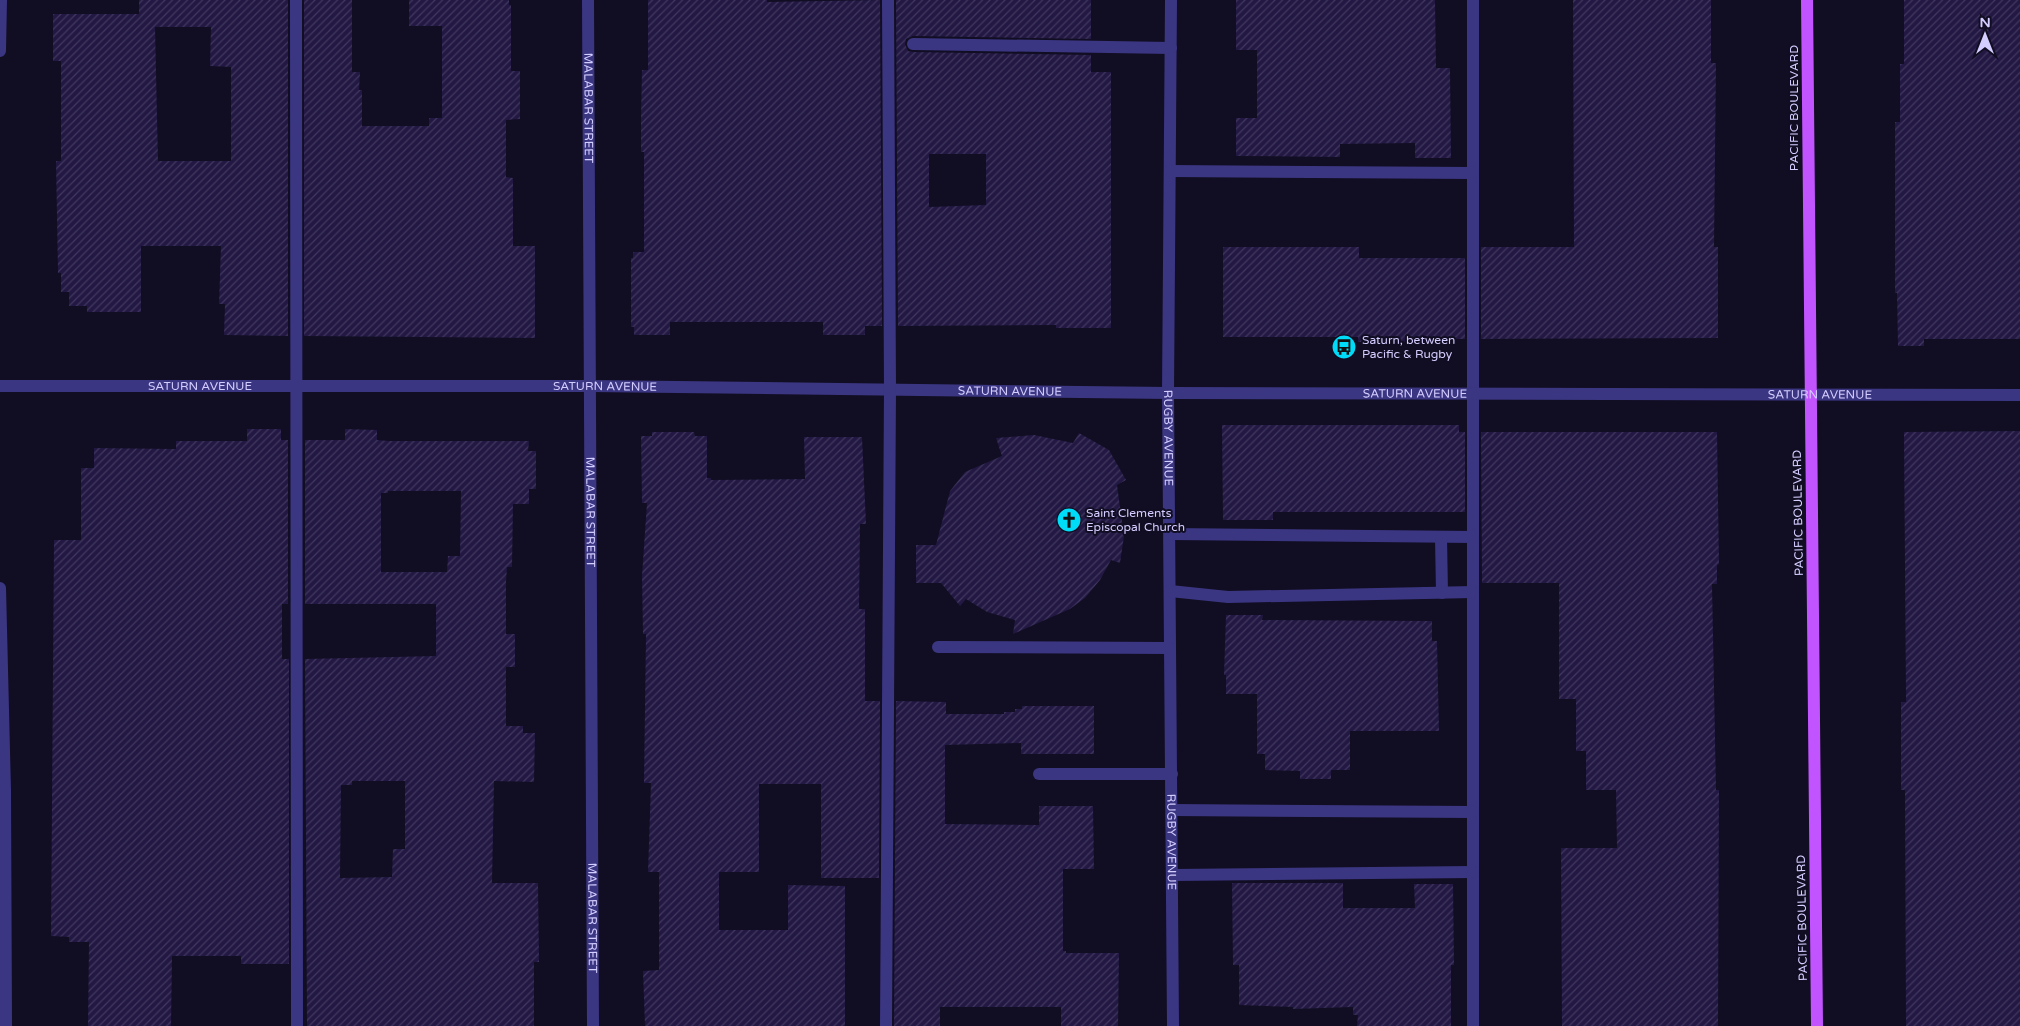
<svg xmlns="http://www.w3.org/2000/svg" width="2020" height="1026" font-family="'Varela Round',sans-serif">
  <style>
    .building { fill: url(#building-hatch); fill-rule: evenodd }
    .lines { fill: none; stroke-linecap: round; stroke-linejoin: round }
    .minor { stroke: #3b3682; stroke-width: 12 }
    .major { stroke: #c254ff; stroke-width: 12 }
    .labels { text-anchor: middle; stroke-width: 4; stroke-linejoin: round; paint-order: stroke }
    .street-label { font-size: 12px; fill: #d4cdff; stroke: #110d22 }
    .poi-label { font-size: 12px; fill: #d4cdff; stroke: #110d22; text-anchor: start }
  </style>
  <defs>
    <pattern id="building-hatch" width="6" height="6" patternUnits="userSpaceOnUse" patternTransform="scale(1.25)"><rect width="6" height="6" fill="#221843"/><path d="M-1 1l2-2M0 6l6-6M5 7l2-2" fill="none" stroke="#41385f"/></pattern>
  </defs>
  <rect width="100%" height="100%" fill="#110d22"/>
  <g class="building">
    <path d="M 139,0 L 288,0 L 288,336 L 224,335 L 225,304 L 219,304 L 221,246 L 141,246 L 141,312 L 87,312 L 87,306 L 69,306 L 69,292 L 61,292 L 61,273 L 58,273 L 56,161 L 61,161 L 61,61 L 53,61 L 53,14 L 139,14 ZM 155,27 L 211,27 L 210,66 L 231,67 L 231,161 L 158,161 Z"/>
    <path d="M 304,0 L 352,0 L 352,72 L 360,72 L 359,90 L 362,90 L 362,126 L 429,126 L 429,118 L 442,118 L 442,26 L 409,26 L 409,0 L 509,0 L 509,5 L 511,5 L 511,71 L 520,71 L 520,119 L 506,120 L 506,177 L 513,178 L 513,246 L 535,246 L 535,338 L 304,336 Z"/>
    <path d="M 648,0 L 767,0 L 767,2 L 880,0 L 882,326 L 865,326 L 865,335 L 823,335 L 823,322 L 670,322 L 670,335 L 634,335 L 634,327 L 631,327 L 631,258 L 633,258 L 633,252 L 644,252 L 644,152 L 641,152 L 641,118 L 642,70 L 648,70 Z"/>
    <path d="M 896,0 L 1091,0 L 1091,39 L 913,36 L 906,39 L 905,44 L 908,51 L 913,52 L 1091,55 L 1091,72 L 1111,72 L 1111,328 L 1056,328 L 1056,325 L 898,326 ZM 929,154 L 986,154 L 986,205 L 929,207 Z"/>
    <path d="M 1236,0 L 1435,0 L 1436,68 L 1450,68 L 1451,158 L 1415,158 L 1415,143 L 1340,144 L 1340,157 L 1236,156 L 1236,118 L 1257,118 L 1257,50 L 1236,50 Z"/>
    <path d="M 1573,0 L 1711,0 L 1711,63 L 1716,63 L 1714,247 L 1718,247 L 1718,338 L 1481,339 L 1481,247 L 1574,247 Z"/>
    <path d="M 1904,0 L 2020,0 L 2020,339 L 1924,339 L 1924,346 L 1898,346 L 1897,293 L 1895,293 L 1895,122 L 1900,122 L 1900,64 L 1904,64 Z"/>
    <path d="M 1223,247 L 1359,247 L 1359,258 L 1465,258 L 1465,339 L 1456,339 L 1456,341 L 1358,342 L 1358,337 L 1223,337 Z"/>
    <path d="M 1222,425 L 1459,425 L 1459,432 L 1465,432 L 1465,512 L 1273,512 L 1273,520 L 1223,520 Z"/>
    <path d="M 247,429 L 281,429 L 281,440 L 288,440 L 288,604 L 282,604 L 282,659 L 289,659 L 289,964 L 241,964 L 241,956 L 172,956 L 171,1026 L 88,1026 L 89,942 L 69,942 L 69,937 L 51,936 L 54,540 L 81,540 L 81,468 L 94,468 L 94,448 L 176,449 L 176,441 L 247,441 Z"/>
    <path d="M 345,429 L 377,430 L 377,440 L 389,441 L 529,441 L 528,451 L 536,451 L 536,489 L 529,489 L 529,504 L 513,504 L 512,567 L 507,567 L 506,582 L 506,634 L 515,634 L 515,667 L 506,667 L 506,726 L 523,726 L 523,733 L 535,733 L 534,782 L 494,781 L 492,883 L 538,883 L 539,962 L 534,962 L 534,1026 L 307,1026 L 305,659 L 436,656 L 436,604 L 305,604 L 305,440 L 345,440 ZM 388,491 L 461,491 L 460,556 L 448,556 L 447,572 L 381,572 L 381,493 L 388,493 ZM 352,781 L 405,781 L 405,849 L 393,849 L 392,877 L 340,878 L 341,785 L 352,785 Z"/>
    <path d="M 2020,431 L 2020,1026 L 1906,1026 L 1905,790 L 1901,790 L 1901,702 L 1906,702 L 1904,432 Z"/>
    <path d="M 652,432 L 694,432 L 695,436 L 707,436 L 707,478 L 711,478 L 711,480 L 805,479 L 804,437 L 862,437 L 866,524 L 860,524 L 859,609 L 865,609 L 865,701 L 880,701 L 879,878 L 821,878 L 821,784 L 759,784 L 759,872 L 719,872 L 719,930 L 788,930 L 788,885 L 845,886 L 845,1026 L 645,1026 L 643,971 L 659,970 L 659,872 L 648,872 L 651,783 L 644,783 L 646,634 L 643,634 L 642,576 L 647,503 L 642,503 L 641,436 L 652,436 Z"/>
    <path d="M 1481,432 L 1717,432 L 1719,564 L 1717,565 L 1717,584 L 1712,584 L 1716,790 L 1719,790 L 1718,1026 L 1562,1026 L 1561,848 L 1617,848 L 1616,790 L 1586,790 L 1586,751 L 1576,751 L 1576,699 L 1559,699 L 1559,583 L 1482,583 Z"/>
    <path d="M 1079,433 L 1109,450 L 1126,480 L 1117,485 L 1124,536 L 1120,563 L 1111,560 L 1100,580 L 1085,598 L 1070,609 L 1013,634 L 1015,620 L 987,612 L 966,599 L 960,606 L 941,583 L 916,583 L 916,545 L 936,545 L 950,491 L 965,472 L 1002,456 L 996,438 L 1034,435 L 1073,443 Z"/>
    <path d="M 1226,615 L 1263,615 L 1262,620 L 1432,621 L 1432,641 L 1437,641 L 1439,731 L 1350,731 L 1350,770 L 1331,770 L 1331,779 L 1300,779 L 1300,771 L 1265,770 L 1265,754 L 1257,754 L 1257,694 L 1226,694 L 1226,675 L 1224,675 Z"/>
    <path d="M 896,701 L 946,702 L 946,714 L 1004,714 L 1004,712 L 1015,712 L 1015,709 L 1022,709 L 1022,706 L 1094,706 L 1094,754 L 1021,754 L 1021,743 L 945,745 L 945,824 L 1039,825 L 1039,806 L 1093,806 L 1094,869 L 1063,869 L 1063,951 L 1066,951 L 1066,953 L 1119,953 L 1118,1026 L 1061,1026 L 1061,1007 L 940,1007 L 940,1026 L 894,1026 Z"/>
    <path d="M 1232,883 L 1343,883 L 1343,908 L 1415,908 L 1414,884 L 1453,884 L 1454,965 L 1451,965 L 1451,1026 L 1357,1026 L 1358,1015 L 1353,1015 L 1353,1007 L 1293,1009 L 1293,1007 L 1239,1005 L 1239,965 L 1233,965 Z"/>
  </g>
  <g class="lines">
    <g class="minor">
      <path d="M 296,0 L 297,1026"/>
      <path id="s1" d="M 588,0 L 593,1026"/>
      <path id="s2" d="M 1171,0 L 1168,393 L 1173,1026"/>
      <path d="M 1473,0 L 1473,1026"/>
      <path d="M 913,44 L 1171,48"/>
      <path d="M 0,51 L 1,0"/>
      <path d="M 1170,171 L 1473,173"/>
      <path id="s3" d="M 0,386 L 590,386 L 1168,393 L 2020,395"/>
      <path d="M 1170,534 L 1473,537"/>
      <path d="M 1441,537 L 1442,593"/>
      <path d="M 0,588 L 5,791 L 6,1026"/>
      <path d="M 1170,591 L 1228,597 L 1473,592"/>
      <path d="M 938,647 L 1170,648"/>
      <path d="M 1039,774 L 1172,774"/>
      <path d="M 1172,810 L 1473,812"/>
      <path d="M 1172,875 L 1473,872"/>
      <path d="M 886,1026 L 890,389 L 888,0"/>
    </g>
    <path class="major" d="M 1807,0 L 1817,1026"/>
  </g>
  <defs>
    <symbol id="bus-disc" viewBox="-11 -11 22 22"><circle r="9.5" fill="#00dbf8" stroke="#110d22"/><path d="M-5-6H5V4H4V6H2V4H-2V6H-4V4H-5ZM-3.5-4V0h7V-4ZM-3.5 1.2v1.5H-2V1.2ZM2 1.2v1.5H3.5V1.2Z" fill="#111"/></symbol>
    <symbol id="church-disc" viewBox="-11 -11 22 22"><circle r="9.5" fill="#00dbf8" stroke="#110d22"/><path d="M-1.2-6h2.4v3.5h3.3v2.4h-3.3V6h-2.4V-.1h-3.3v-2.4h3.3Z" fill="#111"/></symbol>
  </defs>
  <g fill-rule="evenodd">
    <use href="#bus-disc" x="1330" y="333" width="28" height="28"/>
    <use href="#church-disc" x="1055" y="506" width="28" height="28"/>
  </g>
  <g class="labels">
    <g class="street-label">
      <text dy="4" stroke="none"><textPath href="#s1" startOffset="108">MALABAR STREET</textPath></text>
      <text transform="translate(1794 108) rotate(-90)" y="4">PACIFIC BOULEVARD</text>
      <text dy="4" stroke="none"><textPath href="#s3" startOffset="200">SATURN AVENUE</textPath></text>
      <text dy="4" stroke="none"><textPath href="#s3" startOffset="605">SATURN AVENUE</textPath></text>
      <text dy="4" stroke="none"><textPath href="#s3" startOffset="1010">SATURN AVENUE</textPath></text>
      <text dy="4" stroke="none"><textPath href="#s3" startOffset="1415">SATURN AVENUE</textPath></text>
      <text dy="4" stroke="none"><textPath href="#s3" startOffset="1820">SATURN AVENUE</textPath></text>
      <text dy="4" stroke="none"><textPath href="#s2" startOffset="438">RUGBY AVENUE</textPath></text>
      <text dy="4" stroke="none"><textPath href="#s1" startOffset="512">MALABAR STREET</textPath></text>
      <text transform="translate(1798 513) rotate(-91)" y="4">PACIFIC BOULEVARD</text>
      <text dy="4" stroke="none"><textPath href="#s2" startOffset="842">RUGBY AVENUE</textPath></text>
      <text dy="4" stroke="none"><textPath href="#s1" startOffset="918">MALABAR STREET</textPath></text>
      <text transform="translate(1802 918) rotate(-91)" y="4">PACIFIC BOULEVARD</text>
    </g>
    <g class="poi-label">
      <text x="1362" y="344">Saturn, between<tspan x="1362" dy="14">Pacific &amp; Rugby</tspan></text>
      <text x="1086" y="517">Saint Clements<tspan x="1086" dy="14">Episcopal Church</tspan></text>
    </g>
  </g>
  <g transform="translate(1985 35)" stroke="#110d22" stroke-width="4" paint-order="stroke">
  <path d="M0-4L9 19L0 12L-9 19Z" fill="#d4cdff"/>
  <text y="-8" font-size="14" font-weight="bold" text-anchor="middle" fill="#d4cdff">N</text>
  </g>
</svg>
